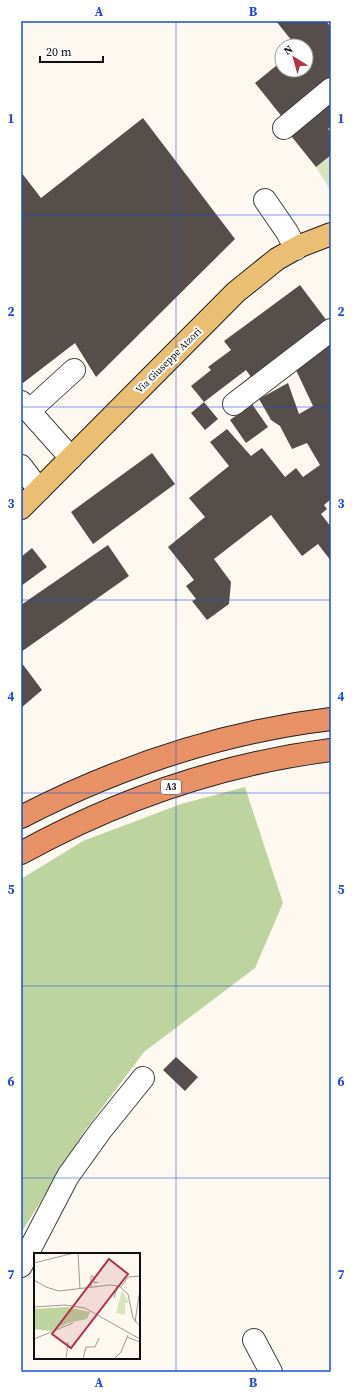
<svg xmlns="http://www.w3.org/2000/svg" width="352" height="1393" font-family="'Source Serif 4',serif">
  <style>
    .green { fill: #d7e5bd }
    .forest { fill: #bdd49e }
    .building { fill: #554e4b }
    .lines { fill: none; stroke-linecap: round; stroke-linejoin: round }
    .minor-casing { stroke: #414141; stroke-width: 24 }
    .major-casing { stroke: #1f1f1f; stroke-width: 24 }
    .highway-casing { stroke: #1f1f1f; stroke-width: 24 }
    .minor { stroke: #fff; stroke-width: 22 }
    .major { stroke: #ebbf73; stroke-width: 22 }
    .highway { stroke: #e69166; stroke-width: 22 }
    .grid { fill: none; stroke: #1d4ed8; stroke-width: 1; stroke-opacity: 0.55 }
    .labels { text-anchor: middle; stroke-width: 4; stroke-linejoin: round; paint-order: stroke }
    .shield { fill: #fff; stroke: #565656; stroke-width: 1 }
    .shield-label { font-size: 9px; font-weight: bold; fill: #0e0e0e }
    .street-label { font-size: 10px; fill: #0e0e0e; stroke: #fff }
    .inset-road { fill: none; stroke: #9e9b96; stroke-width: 1 }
    .view { fill: #b13348; fill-opacity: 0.15; stroke: #b13348; stroke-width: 2 }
    .inset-edge { fill: none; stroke: #0e0e0e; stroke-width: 2 }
    .neatline { fill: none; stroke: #1d4ed8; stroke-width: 1.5 }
    .grid-label { font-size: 13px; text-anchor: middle; font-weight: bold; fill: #1d4ed8 }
  </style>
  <rect width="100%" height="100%" fill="#fef9f0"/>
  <path class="green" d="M 331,155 L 331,192 L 316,167 Z"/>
  <path class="forest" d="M 245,787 L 283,903 L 255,968 L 144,1052 L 86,1129 L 21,1233 L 21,879 L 83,841 L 181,804 Z"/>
  <g class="building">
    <path d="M 276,21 L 326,21 L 331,27 L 331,80 L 283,118 L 255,83 L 282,61 L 282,70 L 306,70 L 306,46 L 300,46 L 294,39 L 292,41 Z"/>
    <path d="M 331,99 L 331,126 L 328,129 L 331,132 L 331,155 L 316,167 L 288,132 Z"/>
    <path d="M 143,118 L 235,239 L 96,377 L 75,343 L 23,383 L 21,380 L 21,172 L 41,198 Z"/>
    <path d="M 300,285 L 327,321 L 251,377 L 246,370 L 204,402 L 191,386 L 211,370 L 208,367 L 231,350 L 224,341 Z"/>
    <path d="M 331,344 L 331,499 L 324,505 L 327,509 L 321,514 L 331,527 L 331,561 L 318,544 L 302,556 L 271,515 L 214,559 L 231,582 L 229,604 L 207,620 L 192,601 L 196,599 L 186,586 L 194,580 L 168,547 L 205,517 L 189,498 L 229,466 L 210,442 L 227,429 L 251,456 L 262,448 L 285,477 L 296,468 L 303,477 L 320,465 L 307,443 L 292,449 L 280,426 L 271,420 L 259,399 L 288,383 L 299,414 L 313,406 L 296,370 Z"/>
    <path d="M 204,402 L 218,419 L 205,430 L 191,413 Z"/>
    <path d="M 252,404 L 268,427 L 246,443 L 230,420 Z"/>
    <path d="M 152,453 L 175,484 L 93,544 L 71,512 Z"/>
    <path d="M 108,545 L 129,576 L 21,652 L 21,605 Z"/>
    <path d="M 32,548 L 47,567 L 21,586 L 21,557 Z"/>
    <path d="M 21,662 L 42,690 L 21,708 Z"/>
    <path d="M 176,1057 L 198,1077 L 185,1091 L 163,1070 Z"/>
  </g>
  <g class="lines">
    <defs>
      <g id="minor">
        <path d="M 284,128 L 331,89"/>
        <path d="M 265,200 L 287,232 L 296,249"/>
        <path d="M 21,402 L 29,411 L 74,370"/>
        <path d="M 234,404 L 331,330"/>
        <path d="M 29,411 L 71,458"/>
        <path d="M 21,466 L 39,490"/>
        <path d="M 21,1266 L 68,1176 L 101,1130 L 143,1078"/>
        <path d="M 254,1340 L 271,1372"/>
      </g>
      <path id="major" d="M 21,508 L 236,292 L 277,259 L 300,246 L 331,234"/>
      <g id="highway">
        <path d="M 21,817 C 118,767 222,732 331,719"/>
        <path d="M 21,853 C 117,800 222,764 331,750"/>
      </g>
    </defs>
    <use href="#minor" class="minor-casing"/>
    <use href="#major" class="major-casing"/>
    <use href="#highway" class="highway-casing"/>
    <use href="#minor" class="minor"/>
    <use href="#major" class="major"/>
    <use href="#highway" class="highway"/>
  </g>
  <path class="grid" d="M 176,21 L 176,1372M 21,215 L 331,215M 21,407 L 331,407M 21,600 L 331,600M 21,793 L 331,793M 21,986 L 331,986M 21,1178 L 331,1178"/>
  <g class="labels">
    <rect class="shield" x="161" y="780" width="20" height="14" rx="3"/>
    <g class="shield-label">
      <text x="171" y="790">A3</text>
    </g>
    <g class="street-label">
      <text transform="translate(168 360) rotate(-45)" y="4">Via Giuseppe Atzori</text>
    </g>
  </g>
  <g transform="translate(34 1253)">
    <rect width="106" height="106" fill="#fef9f0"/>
    <path d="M 88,37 L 95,50 L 91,50 L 91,62 L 82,60 Z" fill="#d7e5bd"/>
    <path d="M 33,54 L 56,59 L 53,66 L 34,70 L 18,78 L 0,76 L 0,56 Z" fill="#bdd49e"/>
    <path class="inset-road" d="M 44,0 L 46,36M 0,10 L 40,0M 0,27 L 12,34 L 25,38 L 76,32 L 85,33 L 94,41 L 99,65 L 106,73M 57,34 L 57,23 L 59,23 L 60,30 L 64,29M 87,34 L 94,24 L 106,23M 80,45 L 83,33M 0,54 L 31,52 L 51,55 L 106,86M 101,69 L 106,36M 93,84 L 106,89M 0,86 L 39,70M 32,106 L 34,89M 49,106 L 52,94 L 61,94 L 65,85M 80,106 L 87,99 L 94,82"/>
    <path class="view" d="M 75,6 L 94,21 L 37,95 L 18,81 Z"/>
    <rect width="106" height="106" class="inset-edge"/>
  </g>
  <rect width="352" height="1393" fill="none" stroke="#ffffff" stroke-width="44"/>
  <g transform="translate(294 58) rotate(323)"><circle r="19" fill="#ffffff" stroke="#9f9f9f"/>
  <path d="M0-3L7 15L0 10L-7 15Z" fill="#b13348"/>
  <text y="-6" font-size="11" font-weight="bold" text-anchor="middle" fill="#0e0e0e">N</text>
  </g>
  <path d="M40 56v6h63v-6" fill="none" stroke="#0e0e0e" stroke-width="2"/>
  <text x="46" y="56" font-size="12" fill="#0e0e0e" stroke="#ffffff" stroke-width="3" paint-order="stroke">20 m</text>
  <rect x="22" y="22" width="308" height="1349" class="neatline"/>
  <g class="grid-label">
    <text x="99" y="16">A</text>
    <text x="253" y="16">B</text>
    <text x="11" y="123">1</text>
    <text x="341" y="123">1</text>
    <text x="11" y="316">2</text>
    <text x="341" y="316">2</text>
    <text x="11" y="508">3</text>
    <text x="341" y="508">3</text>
    <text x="11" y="701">4</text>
    <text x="341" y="701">4</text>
    <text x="11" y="894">5</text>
    <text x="341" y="894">5</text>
    <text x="11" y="1086">6</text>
    <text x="341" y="1086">6</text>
    <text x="11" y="1279">7</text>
    <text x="341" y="1279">7</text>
    <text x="99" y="1387">A</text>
    <text x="253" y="1387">B</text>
  </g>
</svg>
